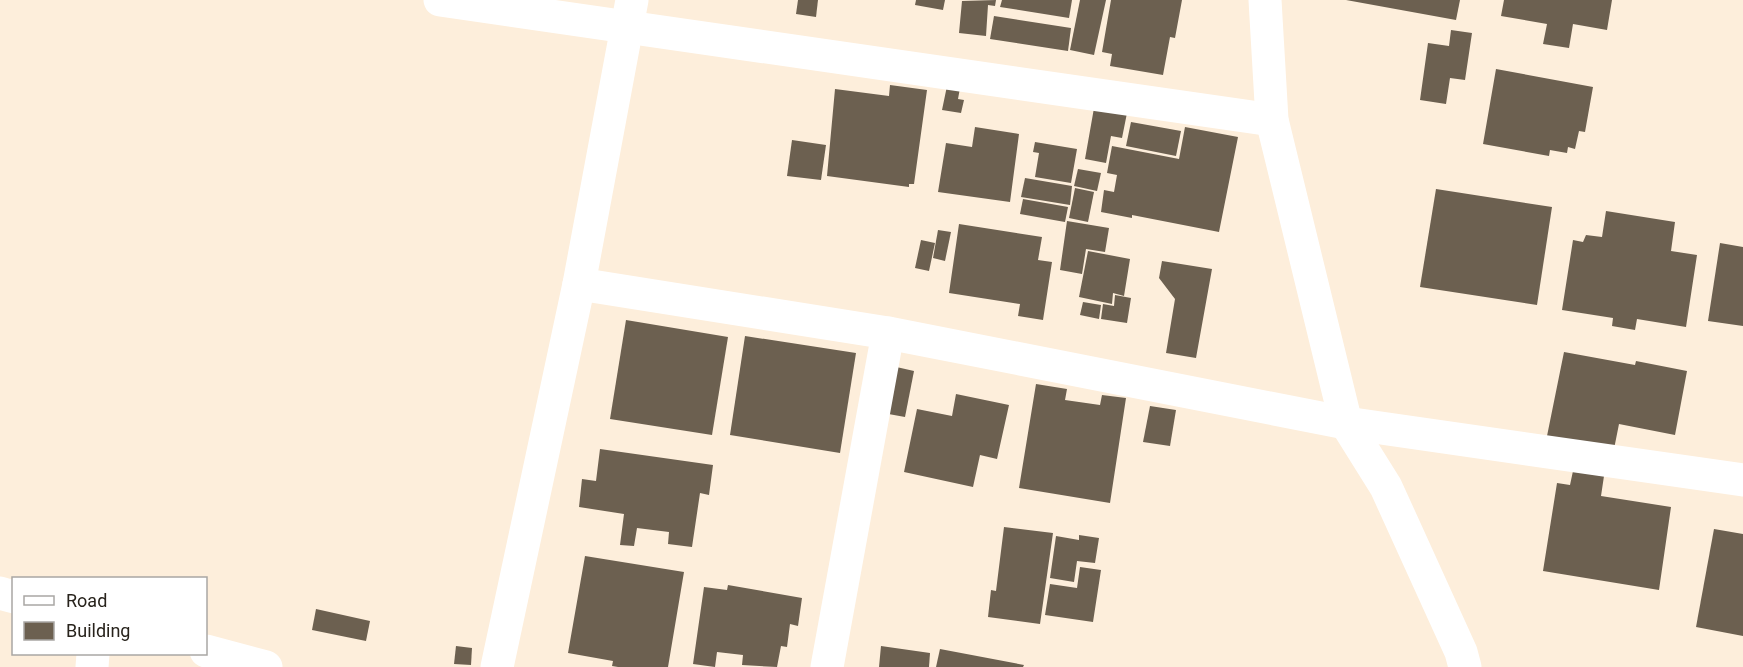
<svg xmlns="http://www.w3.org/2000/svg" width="1743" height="667" font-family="Roboto,sans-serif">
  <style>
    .building { fill: #6c6050 }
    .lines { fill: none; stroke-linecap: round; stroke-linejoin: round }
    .street { stroke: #fff; stroke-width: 33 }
    .secondary { stroke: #fff; stroke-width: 33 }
  </style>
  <rect width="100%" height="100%" fill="#fdeedb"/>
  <g class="building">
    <path d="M 798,0 L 818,0 L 816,17 L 796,14 Z"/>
    <path d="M 916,0 L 945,0 L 943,10 L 915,5 Z"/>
    <path d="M 996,0 L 995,6 L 988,5 L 986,36 L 959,33 L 962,1 Z"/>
    <path d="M 1002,0 L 1072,0 L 1069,18 L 1000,7 Z"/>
    <path d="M 1080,0 L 1106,0 L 1094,55 L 1070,50 Z"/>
    <path d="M 1111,0 L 1182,0 L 1175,38 L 1170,37 L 1163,75 L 1110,66 L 1112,54 L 1102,52 Z"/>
    <path d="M 1346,0 L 1460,0 L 1456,20 Z"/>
    <path d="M 1504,0 L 1612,0 L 1607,30 L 1573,24 L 1569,48 L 1543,44 L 1547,24 L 1501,16 Z"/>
    <path d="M 994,16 L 1071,28 L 1068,51 L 990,39 Z"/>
    <path d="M 1451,30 L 1472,33 L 1465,80 L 1450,78 L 1446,104 L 1420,100 L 1428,43 L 1449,46 Z"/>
    <path d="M 1496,69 L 1593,87 L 1585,132 L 1579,131 L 1575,149 L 1568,147 L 1567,153 L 1550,150 L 1549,156 L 1483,144 Z"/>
    <path d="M 890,85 L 927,90 L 914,184 L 909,184 L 909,187 L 827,176 L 835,89 L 889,96 Z"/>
    <path d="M 947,86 L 960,88 L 958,99 L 964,100 L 961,113 L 942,110 Z"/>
    <path d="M 1094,108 L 1127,113 L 1122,138 L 1111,136 L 1106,163 L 1085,159 Z"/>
    <path d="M 1131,122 L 1181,131 L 1176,156 L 1126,146 Z"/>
    <path d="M 975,127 L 1019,134 L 1010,202 L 938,192 L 946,143 L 972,147 Z"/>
    <path d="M 1185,127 L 1238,137 L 1219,232 L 1132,215 L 1132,218 L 1101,212 L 1104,190 L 1114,192 L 1117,175 L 1107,173 L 1112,146 L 1179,159 Z"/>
    <path d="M 792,140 L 826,145 L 821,180 L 787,176 Z"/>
    <path d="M 1035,142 L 1077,149 L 1071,183 L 1035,177 L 1039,153 L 1033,152 Z"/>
    <path d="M 1078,169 L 1101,173 L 1097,191 L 1074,186 Z"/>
    <path d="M 1025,178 L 1072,186 L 1070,205 L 1021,197 Z"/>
    <path d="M 1075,188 L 1094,192 L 1088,222 L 1069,218 Z"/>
    <path d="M 1436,189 L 1552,207 L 1537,305 L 1420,287 Z"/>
    <path d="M 1023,199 L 1068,207 L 1065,222 L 1020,214 Z"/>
    <path d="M 1606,211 L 1675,222 L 1671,251 L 1697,255 L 1686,327 L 1637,319 L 1635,330 L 1612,326 L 1613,318 L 1562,310 L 1573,240 L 1583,242 L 1586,235 L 1602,237 Z"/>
    <path d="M 1067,221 L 1109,228 L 1105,252 L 1086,249 L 1082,274 L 1060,270 Z"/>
    <path d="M 959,224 L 1042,237 L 1038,260 L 1052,262 L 1043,320 L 1018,316 L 1020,304 L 949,293 Z"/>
    <path d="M 938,230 L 951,232 L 945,261 L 933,258 Z"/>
    <path d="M 921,240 L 935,243 L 929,271 L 915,268 Z"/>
    <path d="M 1720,243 L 1743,247 L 1743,326 L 1708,321 Z"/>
    <path d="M 1088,251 L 1130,259 L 1124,296 L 1113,293 L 1112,304 L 1079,297 Z"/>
    <path d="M 1162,261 L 1212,269 L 1196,358 L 1166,353 L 1175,299 L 1159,278 Z"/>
    <path d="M 1115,295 L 1131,298 L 1127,323 L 1101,319 L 1103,304 L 1114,306 Z"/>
    <path d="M 1083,302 L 1101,305 L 1099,319 L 1080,315 Z"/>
    <path d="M 626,320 L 728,337 L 712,435 L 610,419 Z"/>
    <path d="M 745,336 L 856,353 L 840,453 L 730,435 Z"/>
    <path d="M 1564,352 L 1635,365 L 1636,361 L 1687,371 L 1675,435 L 1619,424 L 1614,449 L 1547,436 Z"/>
    <path d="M 892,366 L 914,371 L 905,417 L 883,413 Z"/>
    <path d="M 1036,384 L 1067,389 L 1065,400 L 1100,405 L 1102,395 L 1126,398 L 1110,503 L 1019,488 Z"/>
    <path d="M 956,394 L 1009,405 L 997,459 L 980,455 L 973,487 L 904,472 L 917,409 L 952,416 Z"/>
    <path d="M 1150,406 L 1176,410 L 1170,446 L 1143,442 Z"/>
    <path d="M 600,449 L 713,465 L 709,495 L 700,493 L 692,547 L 668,544 L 669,532 L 637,528 L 634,546 L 620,545 L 624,514 L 579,507 L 582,479 L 596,481 Z"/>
    <path d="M 1573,471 L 1604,476 L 1601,496 L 1671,507 L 1659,590 L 1543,571 L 1557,483 L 1570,485 Z"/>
    <path d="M 1004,527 L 1053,533 L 1040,624 L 988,617 L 991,590 L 996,591 Z"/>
    <path d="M 1714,529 L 1743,534 L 1743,636 L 1696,627 Z"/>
    <path d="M 1079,535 L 1099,538 L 1095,563 L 1077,561 L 1074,582 L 1050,578 L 1056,536 L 1079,540 Z"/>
    <path d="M 585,556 L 684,572 L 668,667 L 618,667 L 612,666 L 613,661 L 568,653 Z"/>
    <path d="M 1080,567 L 1101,570 L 1093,622 L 1045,615 L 1050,584 L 1077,588 Z"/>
    <path d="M 728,585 L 802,598 L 798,626 L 790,624 L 787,647 L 781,646 L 777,667 L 742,665 L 743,655 L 717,652 L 715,667 L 693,664 L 704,587 L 727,590 Z"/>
    <path d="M 316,609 L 370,621 L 366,641 L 312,630 Z"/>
    <path d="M 456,646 L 472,648 L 471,665 L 454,664 Z"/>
    <path d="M 881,646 L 930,653 L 929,667 L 879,667 Z"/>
    <path d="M 940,649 L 1024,665 L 1023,667 L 936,667 Z"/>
  </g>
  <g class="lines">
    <g class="street">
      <path d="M 440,0 L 1272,120"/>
      <path d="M 1265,0 L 1272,120 L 1346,423 L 1386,487 L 1461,652 L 1465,667"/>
      <path d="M 579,284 L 888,333 L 1346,423 L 1743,480"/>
      <path d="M 92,667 L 93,654"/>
      <path d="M 497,667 L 579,284 L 632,0"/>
      <path d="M 827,667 L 888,333"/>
    </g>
    <g class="secondary">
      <path d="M 0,593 L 14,597"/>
      <path d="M 206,651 L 266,667"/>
    </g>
  </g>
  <rect x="12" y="577" width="195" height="78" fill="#ffffff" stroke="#a9a7a4" stroke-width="1.5"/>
  <rect x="24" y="596" width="30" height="9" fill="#ffffff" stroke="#a9a7a4" stroke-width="1.5"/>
  <text x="66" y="607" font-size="18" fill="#28231c">Road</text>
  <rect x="24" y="622" width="30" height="18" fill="#6c6050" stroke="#a9a7a4" stroke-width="1.5"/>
  <text x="66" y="637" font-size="18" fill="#28231c">Building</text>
</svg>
